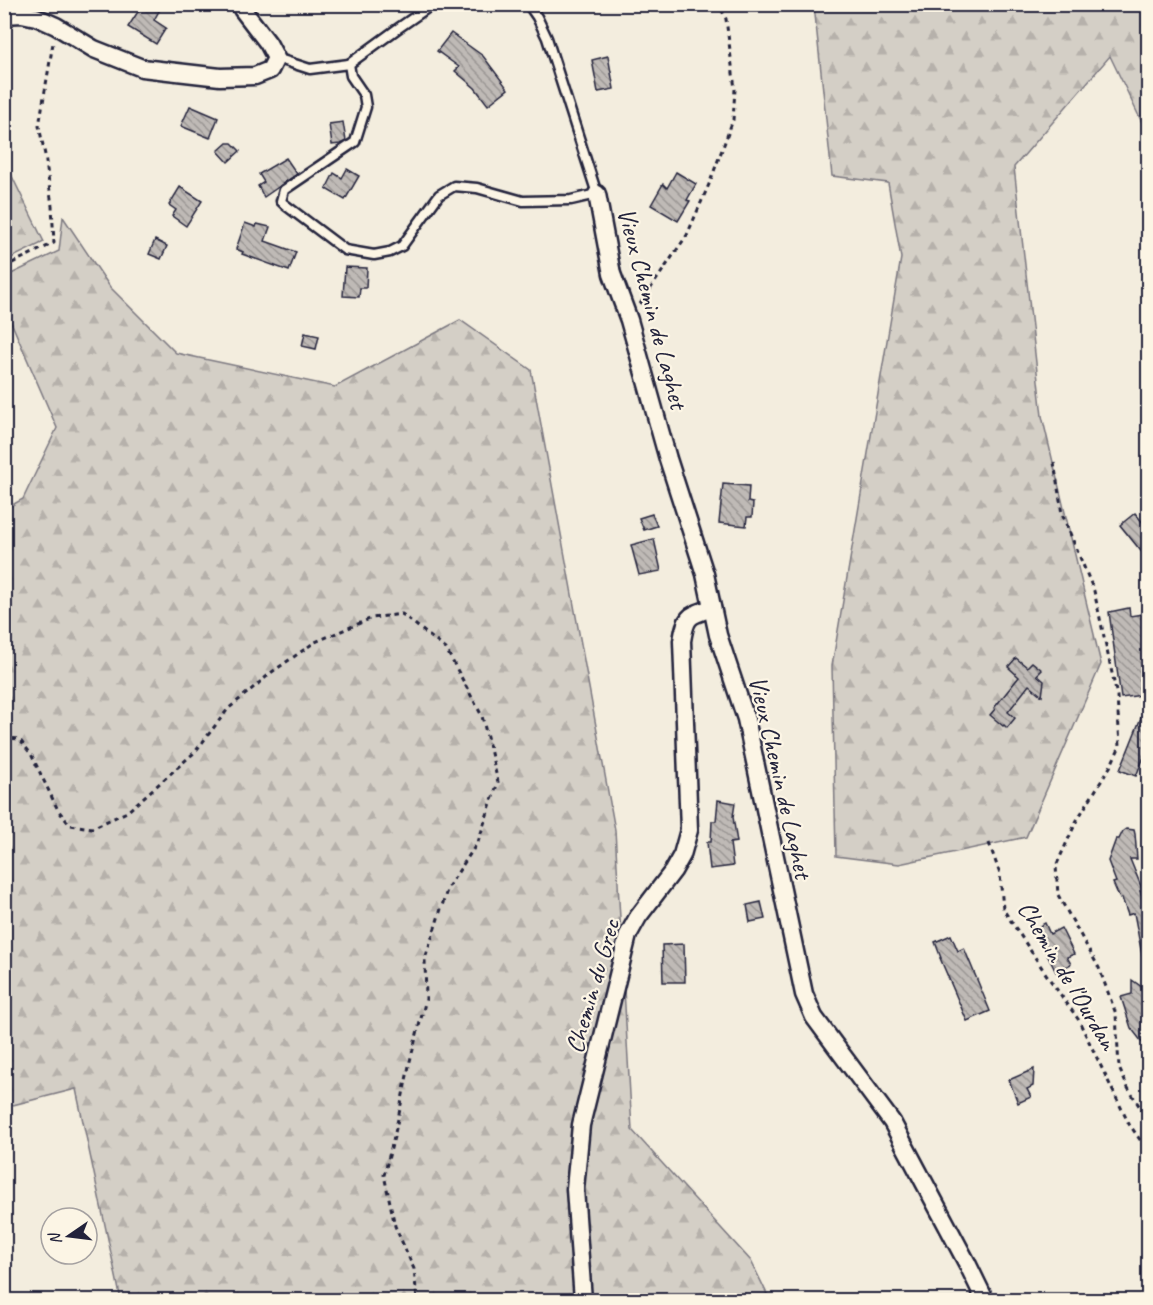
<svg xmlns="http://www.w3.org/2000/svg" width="1153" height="1305" font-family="Caveat,sans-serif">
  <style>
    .forest { fill: url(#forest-firs); stroke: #7b7880; stroke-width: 1.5 }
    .building { fill: url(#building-back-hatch); stroke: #22223b; stroke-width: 1.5 }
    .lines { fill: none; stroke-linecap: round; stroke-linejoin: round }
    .service-casing { stroke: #22223b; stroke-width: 13 }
    .minor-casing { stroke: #22223b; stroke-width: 21 }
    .path { stroke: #22223b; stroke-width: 3; stroke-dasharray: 4.5 4.5; stroke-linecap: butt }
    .service { stroke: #fcf5e5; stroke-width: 8 }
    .minor { stroke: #fcf5e5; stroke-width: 16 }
    .labels { text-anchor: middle; stroke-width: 4.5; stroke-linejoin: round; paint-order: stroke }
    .street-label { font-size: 26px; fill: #22223b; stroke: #fcf5e5 }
  </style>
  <defs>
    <pattern id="forest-firs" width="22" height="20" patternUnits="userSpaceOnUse" patternTransform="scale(1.5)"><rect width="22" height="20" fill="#d4cfc6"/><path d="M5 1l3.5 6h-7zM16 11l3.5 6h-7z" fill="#b6b1ab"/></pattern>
    <pattern id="building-back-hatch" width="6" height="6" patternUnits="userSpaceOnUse" patternTransform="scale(1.5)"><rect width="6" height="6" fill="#bfbab6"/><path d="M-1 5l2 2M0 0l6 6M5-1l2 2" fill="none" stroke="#9b9795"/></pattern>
  </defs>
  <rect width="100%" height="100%" fill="#f3edde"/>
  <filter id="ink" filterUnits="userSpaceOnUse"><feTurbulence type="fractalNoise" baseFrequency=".0167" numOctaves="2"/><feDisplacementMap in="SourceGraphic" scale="12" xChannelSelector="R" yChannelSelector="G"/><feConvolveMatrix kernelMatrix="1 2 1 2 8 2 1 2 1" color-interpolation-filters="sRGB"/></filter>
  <g filter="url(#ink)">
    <g class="forest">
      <path d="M 814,5 L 1148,5 L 1148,135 L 1110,56 L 1014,167 L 1042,416 L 1101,664 L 1026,837 L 899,864 L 836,856 L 832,666 L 901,258 L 888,183 L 832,176 Z"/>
      <path d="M 5,162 L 44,242 L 5,261 L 4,261 Z"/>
      <path d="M 63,217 L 110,287 L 176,353 L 335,387 L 460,320 L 531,370 L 615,830 L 632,1130 L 751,1261 L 770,1300 L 121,1300 L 76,1089 L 5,1107 L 5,509 L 23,499 L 57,428 L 5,308 L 5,277 L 59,251 Z"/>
    </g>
    <g class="building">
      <path d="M 143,4 L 163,4 L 154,20 L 166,28 L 156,44 L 128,27 Z"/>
      <path d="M 451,33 L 483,56 L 508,89 L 488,105 L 475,88 L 455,71 L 459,67 L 437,51 Z"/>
      <path d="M 608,56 L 614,89 L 598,92 L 592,60 Z"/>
      <path d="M 190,106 L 218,118 L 210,138 L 181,126 Z"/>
      <path d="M 343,122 L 346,141 L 340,144 L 332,145 L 329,124 Z"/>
      <path d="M 227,143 L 232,143 L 240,151 L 228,162 L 218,151 Z"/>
      <path d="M 286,158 L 297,174 L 264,197 L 258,186 L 264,182 L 259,174 Z"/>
      <path d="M 347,169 L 359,176 L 345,200 L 326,189 L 334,173 L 342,178 Z"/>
      <path d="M 676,172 L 696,184 L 687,200 L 690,201 L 678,221 L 651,205 L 663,184 L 667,188 Z"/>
      <path d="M 180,187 L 202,201 L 186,226 L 172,216 L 176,210 L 169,205 Z"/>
      <path d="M 245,223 L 256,227 L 257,224 L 270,227 L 265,241 L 296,252 L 289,271 L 242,254 L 243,252 L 236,249 Z"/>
      <path d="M 155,240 L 167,246 L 161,259 L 149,254 Z"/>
      <path d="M 345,267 L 367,268 L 366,288 L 360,288 L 359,297 L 343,296 Z"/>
      <path d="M 305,333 L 319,336 L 316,349 L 302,346 Z"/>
      <path d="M 723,484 L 749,486 L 748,502 L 753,503 L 752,517 L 747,517 L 746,526 L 719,523 Z"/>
      <path d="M 1135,513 L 1149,530 L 1149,561 L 1120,525 Z"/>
      <path d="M 652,514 L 657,526 L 644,530 L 639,518 Z"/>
      <path d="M 654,539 L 661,571 L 639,575 L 631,545 Z"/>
      <path d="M 1129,608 L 1130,616 L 1149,613 L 1149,694 L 1121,698 L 1109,612 Z"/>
      <path d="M 1016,658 L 1027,667 L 1032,662 L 1042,670 L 1037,675 L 1044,681 L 1042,696 L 1029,685 L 1008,712 L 1015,718 L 1007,728 L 1004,725 L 1003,726 L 990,715 L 995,709 L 994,708 L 1019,677 L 1008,667 Z"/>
      <path d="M 1148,700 L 1149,745 L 1136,776 L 1120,770 Z"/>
      <path d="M 718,800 L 735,803 L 733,817 L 737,842 L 730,843 L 733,866 L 710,869 L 707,842 L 711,842 L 712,821 L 716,821 Z"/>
      <path d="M 1126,829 L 1134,830 L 1135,834 L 1137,859 L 1130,859 L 1143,891 L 1140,891 L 1149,913 L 1149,954 L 1142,955 L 1134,913 L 1128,915 L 1122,898 L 1120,899 L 1113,883 L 1116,882 L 1108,861 L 1116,839 L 1119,839 L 1123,831 Z"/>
      <path d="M 761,902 L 765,919 L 750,922 L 747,905 Z"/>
      <path d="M 1045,923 L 1050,934 L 1061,928 L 1074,954 L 1067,957 L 1071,964 L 1056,972 L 1034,929 Z"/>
      <path d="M 951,935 L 958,951 L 964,948 L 990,1011 L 967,1021 L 940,958 L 941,958 L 935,942 Z"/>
      <path d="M 684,944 L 685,982 L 663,982 L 662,945 Z"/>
      <path d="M 1132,980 L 1149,992 L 1149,1051 L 1131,1028 L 1121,997 L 1132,994 Z"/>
      <path d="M 1034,1069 L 1033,1086 L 1027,1089 L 1031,1097 L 1018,1103 L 1009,1080 Z"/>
    </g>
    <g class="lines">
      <defs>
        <g id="service">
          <path d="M 276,58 L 310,69 L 349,64"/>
          <path d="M 349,64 L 351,76 L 364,95 L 366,107 L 355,142 L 284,190 L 281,201 L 284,204 L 345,250 L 374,255 L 390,252 L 402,246 L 439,195 L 454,186 L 477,188 L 523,201 L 571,200 L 597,194 L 547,38 L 537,17 L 528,4"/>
          <path d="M 349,64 L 397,29 L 433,4"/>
        </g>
        <g id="minor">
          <path d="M 4,15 L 22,14 L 36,17 L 56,26 L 94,49 L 142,68 L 220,77 L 255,76 L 270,70 L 276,58 L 268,43 L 242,9 L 241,4"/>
          <path d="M 597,194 L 612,274 L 629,320 L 668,459 L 705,574 L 718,635 L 746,719 L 804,994 L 814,1017 L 892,1122 L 967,1263 L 985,1300"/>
          <path d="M 583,1300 L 575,1189 L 581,1125 L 628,935 L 638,917 L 673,871 L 682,855 L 689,830 L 682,641 C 686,615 689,616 712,608"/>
        </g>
      </defs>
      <use href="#service" class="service-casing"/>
      <use href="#minor" class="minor-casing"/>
      <g class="path">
        <path d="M 4,267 L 54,243 L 52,206 L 45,155 L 39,126 L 53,43"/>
        <path d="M 640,304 L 687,235 L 710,182 L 733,120 L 735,89 L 726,19 L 719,4"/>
        <path d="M 1054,462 L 1062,514 L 1094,591 L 1117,696 L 1120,746 L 1110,767 L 1077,820 L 1056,866 L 1058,895 L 1099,968 L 1116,1014 L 1119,1068 L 1128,1088 L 1148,1120"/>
        <path d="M 4,739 L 5,738 L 19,739 L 31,754 L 58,810 L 70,825 L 92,828 L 127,812 L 195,752 L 228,709 L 272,672 L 315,642 L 372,618 L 402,614 L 446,649 L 482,716 L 498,782 L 478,842 L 448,887 L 425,959 L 426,999 L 410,1061 L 395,1133 L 384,1175 L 395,1226 L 414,1269 L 417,1300"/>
        <path d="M 989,843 L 1000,874 L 1003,909 L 1048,977 L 1078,1019 L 1129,1124 L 1148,1151"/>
      </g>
      <use href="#service" class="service"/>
      <use href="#minor" class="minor"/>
    </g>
  </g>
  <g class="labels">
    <g class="street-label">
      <text transform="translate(653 308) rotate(75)" y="9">Vieux Chemin de Laghet</text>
      <text transform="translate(781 777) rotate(77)" y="9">Vieux Chemin de Laghet</text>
      <text transform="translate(1068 975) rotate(59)" y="9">Chemin de l'Ourdan</text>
      <text transform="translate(592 986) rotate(-74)" y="9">Chemin du Grec</text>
    </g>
  </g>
  <rect width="1153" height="1305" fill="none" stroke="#fcf5e5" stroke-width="24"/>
  <rect x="12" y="12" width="1129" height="1281" fill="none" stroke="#22223b" stroke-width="2" filter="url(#ink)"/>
  <g transform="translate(69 1236) rotate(256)"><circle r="28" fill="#fcf5e5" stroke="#a5a1a1" stroke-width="1.5"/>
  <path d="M0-4.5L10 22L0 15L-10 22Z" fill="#22223b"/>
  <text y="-9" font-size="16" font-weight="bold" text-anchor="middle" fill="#22223b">N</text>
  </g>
</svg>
